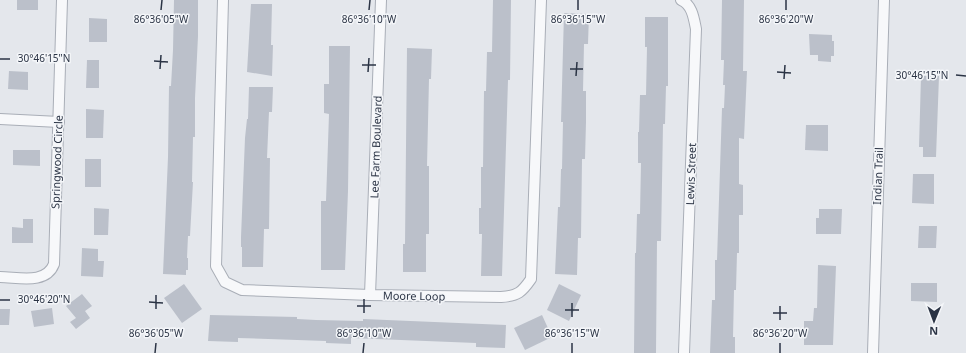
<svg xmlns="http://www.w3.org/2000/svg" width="966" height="353" font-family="'Noto Sans',sans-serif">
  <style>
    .building { fill: #bbc0ca }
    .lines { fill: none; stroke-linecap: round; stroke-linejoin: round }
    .minor-casing { stroke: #a9aeb7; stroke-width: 12 }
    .minor { stroke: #f7f8fa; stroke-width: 10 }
    .ticks { fill: none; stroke: #2b3445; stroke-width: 1.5 }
    .labels { text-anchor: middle; stroke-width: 3; stroke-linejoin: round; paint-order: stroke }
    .street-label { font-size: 11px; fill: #2b3445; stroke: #f4f6f9 }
    .ticks-label { font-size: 10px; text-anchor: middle; fill: #2b3445; stroke: #f4f6f9; stroke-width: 3; stroke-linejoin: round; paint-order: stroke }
  </style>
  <rect width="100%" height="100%" fill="#e4e7ec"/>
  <g class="building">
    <rect x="17" y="0" width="21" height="10"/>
    <path d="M 174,0 L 198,0 L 198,36 L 195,98 L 195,137 L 193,137 L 192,182 L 193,182 L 190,236 L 188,236 L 187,258 L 188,258 L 188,270 L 186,270 L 186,275 L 163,274 L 168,157 L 169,86 L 171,86 L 173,50 Z"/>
    <path d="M 493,0 L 511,0 L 510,80 L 508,80 L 502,276 L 481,276 L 482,234 L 479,234 L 479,208 L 481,208 L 481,167 L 483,167 L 484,91 L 486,91 L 487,52 L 492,52 Z"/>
    <path d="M 722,0 L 744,0 L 743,71 L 747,71 L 744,139 L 739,138 L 739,184 L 743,185 L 743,215 L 739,215 L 739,253 L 737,253 L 736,290 L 734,290 L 733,337 L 735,337 L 735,353 L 710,353 L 712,300 L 715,300 L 715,260 L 717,260 L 722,108 L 724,108 L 725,85 L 723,85 L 724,60 L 721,60 Z"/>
    <path d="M 251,4 L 272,4 L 271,45 L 273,45 L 272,76 L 247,72 Z"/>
    <path d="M 564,13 L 589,14 L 588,44 L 584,44 L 583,91 L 586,91 L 586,122 L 585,159 L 582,159 L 581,238 L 578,238 L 577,275 L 555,274 L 558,207 L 560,207 L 561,169 L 562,169 L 563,122 L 561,122 Z"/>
    <path d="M 645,17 L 668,17 L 668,86 L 666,86 L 665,124 L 663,124 L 661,241 L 657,241 L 656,353 L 634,353 L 635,253 L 636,253 L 637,214 L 640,214 L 641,163 L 638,163 L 638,132 L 639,132 L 640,95 L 646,95 L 647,47 L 645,47 Z"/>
    <path d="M 89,18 L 107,19 L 107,42 L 89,42 Z"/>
    <path d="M 809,34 L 832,35 L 832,41 L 834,41 L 834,56 L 831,56 L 831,62 L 818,61 L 818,55 L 810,55 Z"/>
    <path d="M 329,46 L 350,46 L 348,191 L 345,270 L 321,270 L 321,201 L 326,201 L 329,114 L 324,113 L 324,84 L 329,84 Z"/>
    <path d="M 407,48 L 432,49 L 431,79 L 429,79 L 427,166 L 429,166 L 429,234 L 426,234 L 426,272 L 403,272 L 403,244 L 405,244 Z"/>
    <path d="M 87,60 L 99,60 L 99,88 L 86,88 Z"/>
    <path d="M 9,71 L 28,72 L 28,90 L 8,89 Z"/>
    <path d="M 921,76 L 939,76 L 936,157 L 923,157 L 923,147 L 919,147 Z"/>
    <path d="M 249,87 L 273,87 L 272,112 L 269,112 L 267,158 L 270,158 L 269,229 L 264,229 L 263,267 L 242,267 L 242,247 L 241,247 L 241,237 L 245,138 L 247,119 L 248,119 Z"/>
    <path d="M 86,109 L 104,110 L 103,138 L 86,138 Z"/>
    <path d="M 806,125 L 828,125 L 828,151 L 805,150 Z"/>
    <path d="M 13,150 L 40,150 L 40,166 L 13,165 Z"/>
    <rect x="85" y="159" width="16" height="28"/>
    <path d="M 913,174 L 934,174 L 934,204 L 912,203 Z"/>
    <path d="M 94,208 L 109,209 L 108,235 L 94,235 Z"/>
    <path d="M 819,209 L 842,209 L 841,234 L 816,234 L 816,218 L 819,218 Z"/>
    <path d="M 23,219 L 33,219 L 33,243 L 12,243 L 12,227 L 23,228 Z"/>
    <path d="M 919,226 L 937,226 L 936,248 L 918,248 Z"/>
    <path d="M 82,248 L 98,249 L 98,261 L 104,261 L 103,277 L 81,276 Z"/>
    <path d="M 818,265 L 836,266 L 833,345 L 804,345 L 804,321 L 813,321 L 814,308 L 817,308 Z"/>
    <path d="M 911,283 L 937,283 L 937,302 L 911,301 Z"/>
    <path d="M 184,284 L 202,309 L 182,323 L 164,298 Z"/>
    <path d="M 559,284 L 581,295 L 569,321 L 547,310 Z"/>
    <path d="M 82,294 L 92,306 L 85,311 L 90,318 L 76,329 L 70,322 L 76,318 L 66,306 Z"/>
    <path d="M 52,308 L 54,324 L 34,327 L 31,311 Z"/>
    <path d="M 0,309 L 10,309 L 9,325 L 0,325 Z"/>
    <path d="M 210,315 L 297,317 L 297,319 L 316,320 L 363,321 L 363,319 L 506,325 L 505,348 L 476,347 L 476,343 L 351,338 L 351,344 L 326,343 L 326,341 L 238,338 L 238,342 L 208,341 Z"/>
    <path d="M 542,315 L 552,337 L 525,350 L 514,328 Z"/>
  </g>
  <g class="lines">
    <defs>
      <g id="minor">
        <path d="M 223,0 L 216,266 L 225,282 L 242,290 L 370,295 L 501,297 C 518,296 522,292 531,279 L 541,0"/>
        <path d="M 681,0 C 692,4 694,19 696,29 L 684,353"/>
        <path d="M 0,119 L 59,122"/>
        <path d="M 0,277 C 18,277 46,285 54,264 L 62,0"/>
        <path d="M 370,295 L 381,0"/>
        <path d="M 873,353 L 884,0"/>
      </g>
    </defs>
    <use href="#minor" class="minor-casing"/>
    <use href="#minor" class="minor"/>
  </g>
  <path class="ticks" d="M 161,10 L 162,0M 369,10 L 370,0M 578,10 L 578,0M 786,10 L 786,0M 0,59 L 10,59M 154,61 L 168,62M 362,65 L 376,65M 160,69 L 161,55M 570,69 L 583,69M 368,72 L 369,58M 777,72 L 791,73M 956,75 L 966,76M 576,76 L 577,62M 784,79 L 785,65M 0,300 L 10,300M 149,302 L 163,303M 357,306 L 371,306M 156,309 L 156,295M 565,310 L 579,310M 364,313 L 364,299M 773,313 L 787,313M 572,317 L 572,303M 780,320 L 780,306M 155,353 L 156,343M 363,353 L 364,343M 572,353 L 572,343M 780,353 L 780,343"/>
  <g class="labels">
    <g class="street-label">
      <text transform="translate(376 147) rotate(-88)" y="4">Lee Farm Boulevard</text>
      <text transform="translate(57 162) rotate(-88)" y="4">Springwood Circle</text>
      <text transform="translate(691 174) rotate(-88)" y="4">Lewis Street</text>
      <text transform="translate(878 176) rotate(-88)" y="4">Indian Trail</text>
      <text transform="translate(414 296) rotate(1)" y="4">Moore Loop</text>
    </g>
  </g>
  <g class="ticks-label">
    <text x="161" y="23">86°36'05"W</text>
    <text x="369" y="23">86°36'10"W</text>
    <text x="578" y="23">86°36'15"W</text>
    <text x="786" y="23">86°36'20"W</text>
    <text x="44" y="62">30°46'15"N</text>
    <text x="922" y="79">30°46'15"N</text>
    <text x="44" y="303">30°46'20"N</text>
    <text x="156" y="337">86°36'05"W</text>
    <text x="364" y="337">86°36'10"W</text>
    <text x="572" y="337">86°36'15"W</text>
    <text x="780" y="337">86°36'20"W</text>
  </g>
  <g transform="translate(934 321) rotate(181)" stroke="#f4f6f9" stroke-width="3" paint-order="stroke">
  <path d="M0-3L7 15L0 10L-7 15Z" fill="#2b3445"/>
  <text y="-6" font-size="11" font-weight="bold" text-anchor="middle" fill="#2b3445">N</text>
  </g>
</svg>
